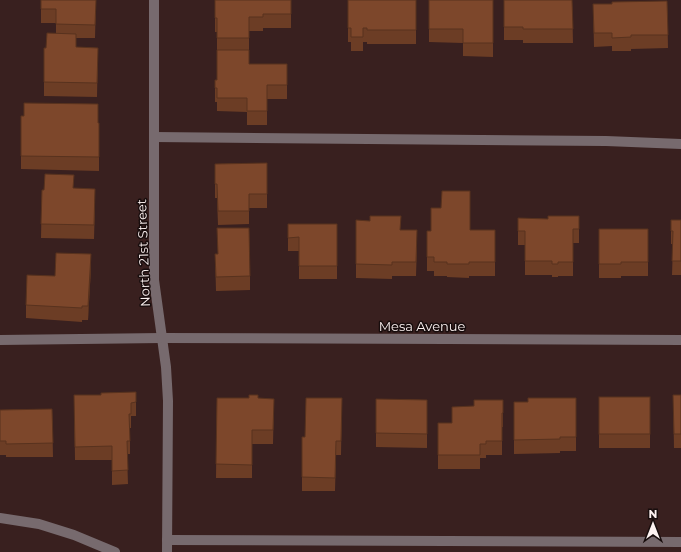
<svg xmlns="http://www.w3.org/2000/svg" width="681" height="552" font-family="Montserrat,sans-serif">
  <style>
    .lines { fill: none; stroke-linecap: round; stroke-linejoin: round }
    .service { stroke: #776a6e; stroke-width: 10 }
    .minor { stroke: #776a6e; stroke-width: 10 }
    .wall { fill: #6c3d25 }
    .shaded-wall { fill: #58321e }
    .building { fill: #7d472b; stroke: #58321e }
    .labels { text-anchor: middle; stroke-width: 3; stroke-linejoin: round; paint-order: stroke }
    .street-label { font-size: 13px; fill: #fdf2f1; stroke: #180d0d }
  </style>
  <rect width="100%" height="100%" fill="#39201f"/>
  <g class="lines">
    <g class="service">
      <path d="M 154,137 L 606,141 L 681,144"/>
      <path d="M 0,340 L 162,338"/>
      <path d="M 167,540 L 681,542"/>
    </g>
    <g class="minor">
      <path d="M 154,0 L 154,280 L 166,367 L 168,401 L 167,552"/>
      <path d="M 162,338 L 681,340"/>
      <path d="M 0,518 L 39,524 L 74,535 L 115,552"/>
    </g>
  </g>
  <g class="wall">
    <path d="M 41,0 L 96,0 L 95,38 L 76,38 L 76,47 L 98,48 L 97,97 L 44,96 L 44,48 L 46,48 L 56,34 L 56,23 L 41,23 Z"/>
    <path d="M 215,0 L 291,0 L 291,28 L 263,28 L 263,31 L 249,31 L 249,64 L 287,64 L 287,99 L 267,99 L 267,125 L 247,125 L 247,112 L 217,111 L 217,102 L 215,102 L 215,80 L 217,80 L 217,32 L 215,32 Z"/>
    <path d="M 348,0 L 416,0 L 416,44 L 367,44 L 367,42 L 363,42 L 363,51 L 351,51 L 351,42 L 348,42 Z"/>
    <path d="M 429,0 L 493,0 L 493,57 L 463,56 L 463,43 L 429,42 Z"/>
    <path d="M 504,0 L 572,0 L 573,43 L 523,43 L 523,40 L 504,40 Z"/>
    <path d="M 667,1 L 668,48 L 631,49 L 631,51 L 612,51 L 612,46 L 594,47 L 593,4 L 612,4 Z"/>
    <path d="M 21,116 L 99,123 L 99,171 L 21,169 Z"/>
    <path d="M 267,163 L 267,208 L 249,208 L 249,224 L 218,225 L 217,198 L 215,198 L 215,164 Z"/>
    <path d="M 74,188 L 95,202 L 94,239 L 41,238 L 42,190 Z"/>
    <path d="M 579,216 L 579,243 L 573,243 L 573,276 L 558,276 L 558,277 L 552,277 L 552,275 L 525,275 L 525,245 L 518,245 L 518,218 L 548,219 Z"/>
    <path d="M 356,220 L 417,244 L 416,276 L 392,276 L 392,279 L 356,278 Z"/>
    <path d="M 671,220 L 681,220 L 681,275 L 672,275 L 673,244 L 671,244 Z"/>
    <path d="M 288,224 L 337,224 L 337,279 L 299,279 L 299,251 L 288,251 Z"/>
    <path d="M 599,229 L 648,229 L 648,276 L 621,276 L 621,278 L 599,278 Z"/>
    <path d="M 495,230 L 495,276 L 469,276 L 469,278 L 447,277 L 447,276 L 434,276 L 434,271 L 427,271 L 427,231 Z"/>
    <path d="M 215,254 L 250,276 L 250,290 L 216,291 Z"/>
    <path d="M 91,268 L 88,320 L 82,320 L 82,322 L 26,318 L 26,305 L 55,276 Z"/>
    <path d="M 136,392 L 136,416 L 131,416 L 131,428 L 130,428 L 130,454 L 127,454 L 128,484 L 112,485 L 112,460 L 75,460 L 74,395 L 101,395 Z"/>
    <path d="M 673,395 L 681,395 L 681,448 L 674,448 Z"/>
    <rect x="599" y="397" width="51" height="51"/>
    <path d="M 217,398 L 274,399 L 273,444 L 252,444 L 252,478 L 216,478 Z"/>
    <path d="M 342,398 L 341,455 L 336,455 L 335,491 L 302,491 L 302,437 L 305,437 Z"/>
    <path d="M 576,398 L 576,451 L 560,451 L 560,453 L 514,454 L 514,402 L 528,402 Z"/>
    <path d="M 376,399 L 427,400 L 427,448 L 376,447 Z"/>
    <path d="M 474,400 L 503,400 L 503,427 L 502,427 L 502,455 L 486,455 L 486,458 L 480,458 L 480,469 L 438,469 L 438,423 L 452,423 L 474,406 Z"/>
    <path d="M 52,409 L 53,457 L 6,457 L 6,455 L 0,455 L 0,410 Z"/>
  </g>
  <path class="shaded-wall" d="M 91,254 L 91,268 L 88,320 L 88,306 Z"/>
  <g class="building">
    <path d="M 41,0 L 96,0 L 95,25 L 56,24 L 56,9 L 41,9 Z"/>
    <path d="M 215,0 L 291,0 L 291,14 L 263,14 L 263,17 L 249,17 L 249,38 L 217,38 L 217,18 L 215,18 Z"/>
    <path d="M 348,0 L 416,0 L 416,30 L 367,30 L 367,28 L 363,28 L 363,37 L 351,37 L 351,28 L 348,28 Z"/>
    <path d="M 429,0 L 493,0 L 493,43 L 463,43 L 463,29 L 429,29 Z"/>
    <path d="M 504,0 L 572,0 L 573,29 L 523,29 L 523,27 L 504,27 Z"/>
    <path d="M 667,1 L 668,35 L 631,35 L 631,37 L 612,38 L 612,33 L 594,33 L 593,4 L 612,4 L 612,2 Z"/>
    <path d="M 47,33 L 76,34 L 76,47 L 98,48 L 97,83 L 44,82 L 44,48 L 46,48 Z"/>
    <path d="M 217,50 L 249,50 L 249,64 L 287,64 L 287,85 L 267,85 L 267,111 L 247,111 L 247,98 L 217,98 L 217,88 L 215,88 L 215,80 L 217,80 Z"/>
    <path d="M 24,103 L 98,104 L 98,123 L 99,123 L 99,157 L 21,156 L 21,116 L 24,116 Z"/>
    <path d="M 267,163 L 267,194 L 249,194 L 249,211 L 218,211 L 217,184 L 215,184 L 215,164 Z"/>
    <path d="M 45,174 L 74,175 L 73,188 L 95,189 L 94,225 L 41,224 L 42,190 L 44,190 Z"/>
    <path d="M 442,191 L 470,191 L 470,230 L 495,230 L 495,262 L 469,262 L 469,264 L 447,264 L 447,262 L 434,262 L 434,257 L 427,257 L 427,231 L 431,231 L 431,208 L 441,208 Z"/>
    <path d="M 370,216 L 401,216 L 400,230 L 417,230 L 416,262 L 392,262 L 392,265 L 356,264 L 356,220 L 370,221 Z"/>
    <path d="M 548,216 L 579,216 L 579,229 L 573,229 L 573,262 L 558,262 L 558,264 L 552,264 L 552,261 L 525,261 L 525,231 L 518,231 L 518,218 L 548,219 Z"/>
    <path d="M 671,220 L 681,220 L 681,261 L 672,261 L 673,231 L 671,231 Z"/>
    <path d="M 288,224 L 337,224 L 337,266 L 299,266 L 299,237 L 288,238 Z"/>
    <path d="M 217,228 L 249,228 L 250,276 L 216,277 L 215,254 L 218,254 Z"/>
    <path d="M 599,229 L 648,229 L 648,262 L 621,262 L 621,264 L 599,264 Z"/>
    <path d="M 56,253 L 91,254 L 88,306 L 82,306 L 82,308 L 26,305 L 27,275 L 55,276 Z"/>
    <path d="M 136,392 L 136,402 L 131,403 L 131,414 L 129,414 L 130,441 L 127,441 L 128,470 L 112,471 L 112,446 L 75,447 L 74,395 L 101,395 L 101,393 Z"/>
    <path d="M 249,395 L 258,395 L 258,398 L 274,399 L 273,430 L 252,430 L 252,465 L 216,464 L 217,398 L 249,398 Z"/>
    <path d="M 673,395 L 681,395 L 681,434 L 674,434 Z"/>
    <rect x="599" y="397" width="51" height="37"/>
    <path d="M 306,398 L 342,398 L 341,441 L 336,441 L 335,478 L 302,477 L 302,437 L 305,437 Z"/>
    <path d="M 528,398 L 576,398 L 576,437 L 560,437 L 560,439 L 514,440 L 514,402 L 528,402 Z"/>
    <path d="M 376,399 L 427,400 L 427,434 L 376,433 Z"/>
    <path d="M 474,400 L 503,400 L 503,413 L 502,413 L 502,441 L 486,441 L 486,444 L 480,444 L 480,455 L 438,455 L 438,423 L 452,423 L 452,407 L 474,406 Z"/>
    <path d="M 52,409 L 53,443 L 6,444 L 6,441 L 0,441 L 0,410 Z"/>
  </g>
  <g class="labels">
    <g class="street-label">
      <text transform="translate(143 253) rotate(-92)" y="5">North 21st Street</text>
      <text x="422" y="331">Mesa Avenue</text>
    </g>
  </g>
  <g transform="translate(653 524)" stroke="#180d0d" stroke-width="3" paint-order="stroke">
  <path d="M0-3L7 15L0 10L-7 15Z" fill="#fdf2f1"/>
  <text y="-6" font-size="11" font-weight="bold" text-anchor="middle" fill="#fdf2f1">N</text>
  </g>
</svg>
